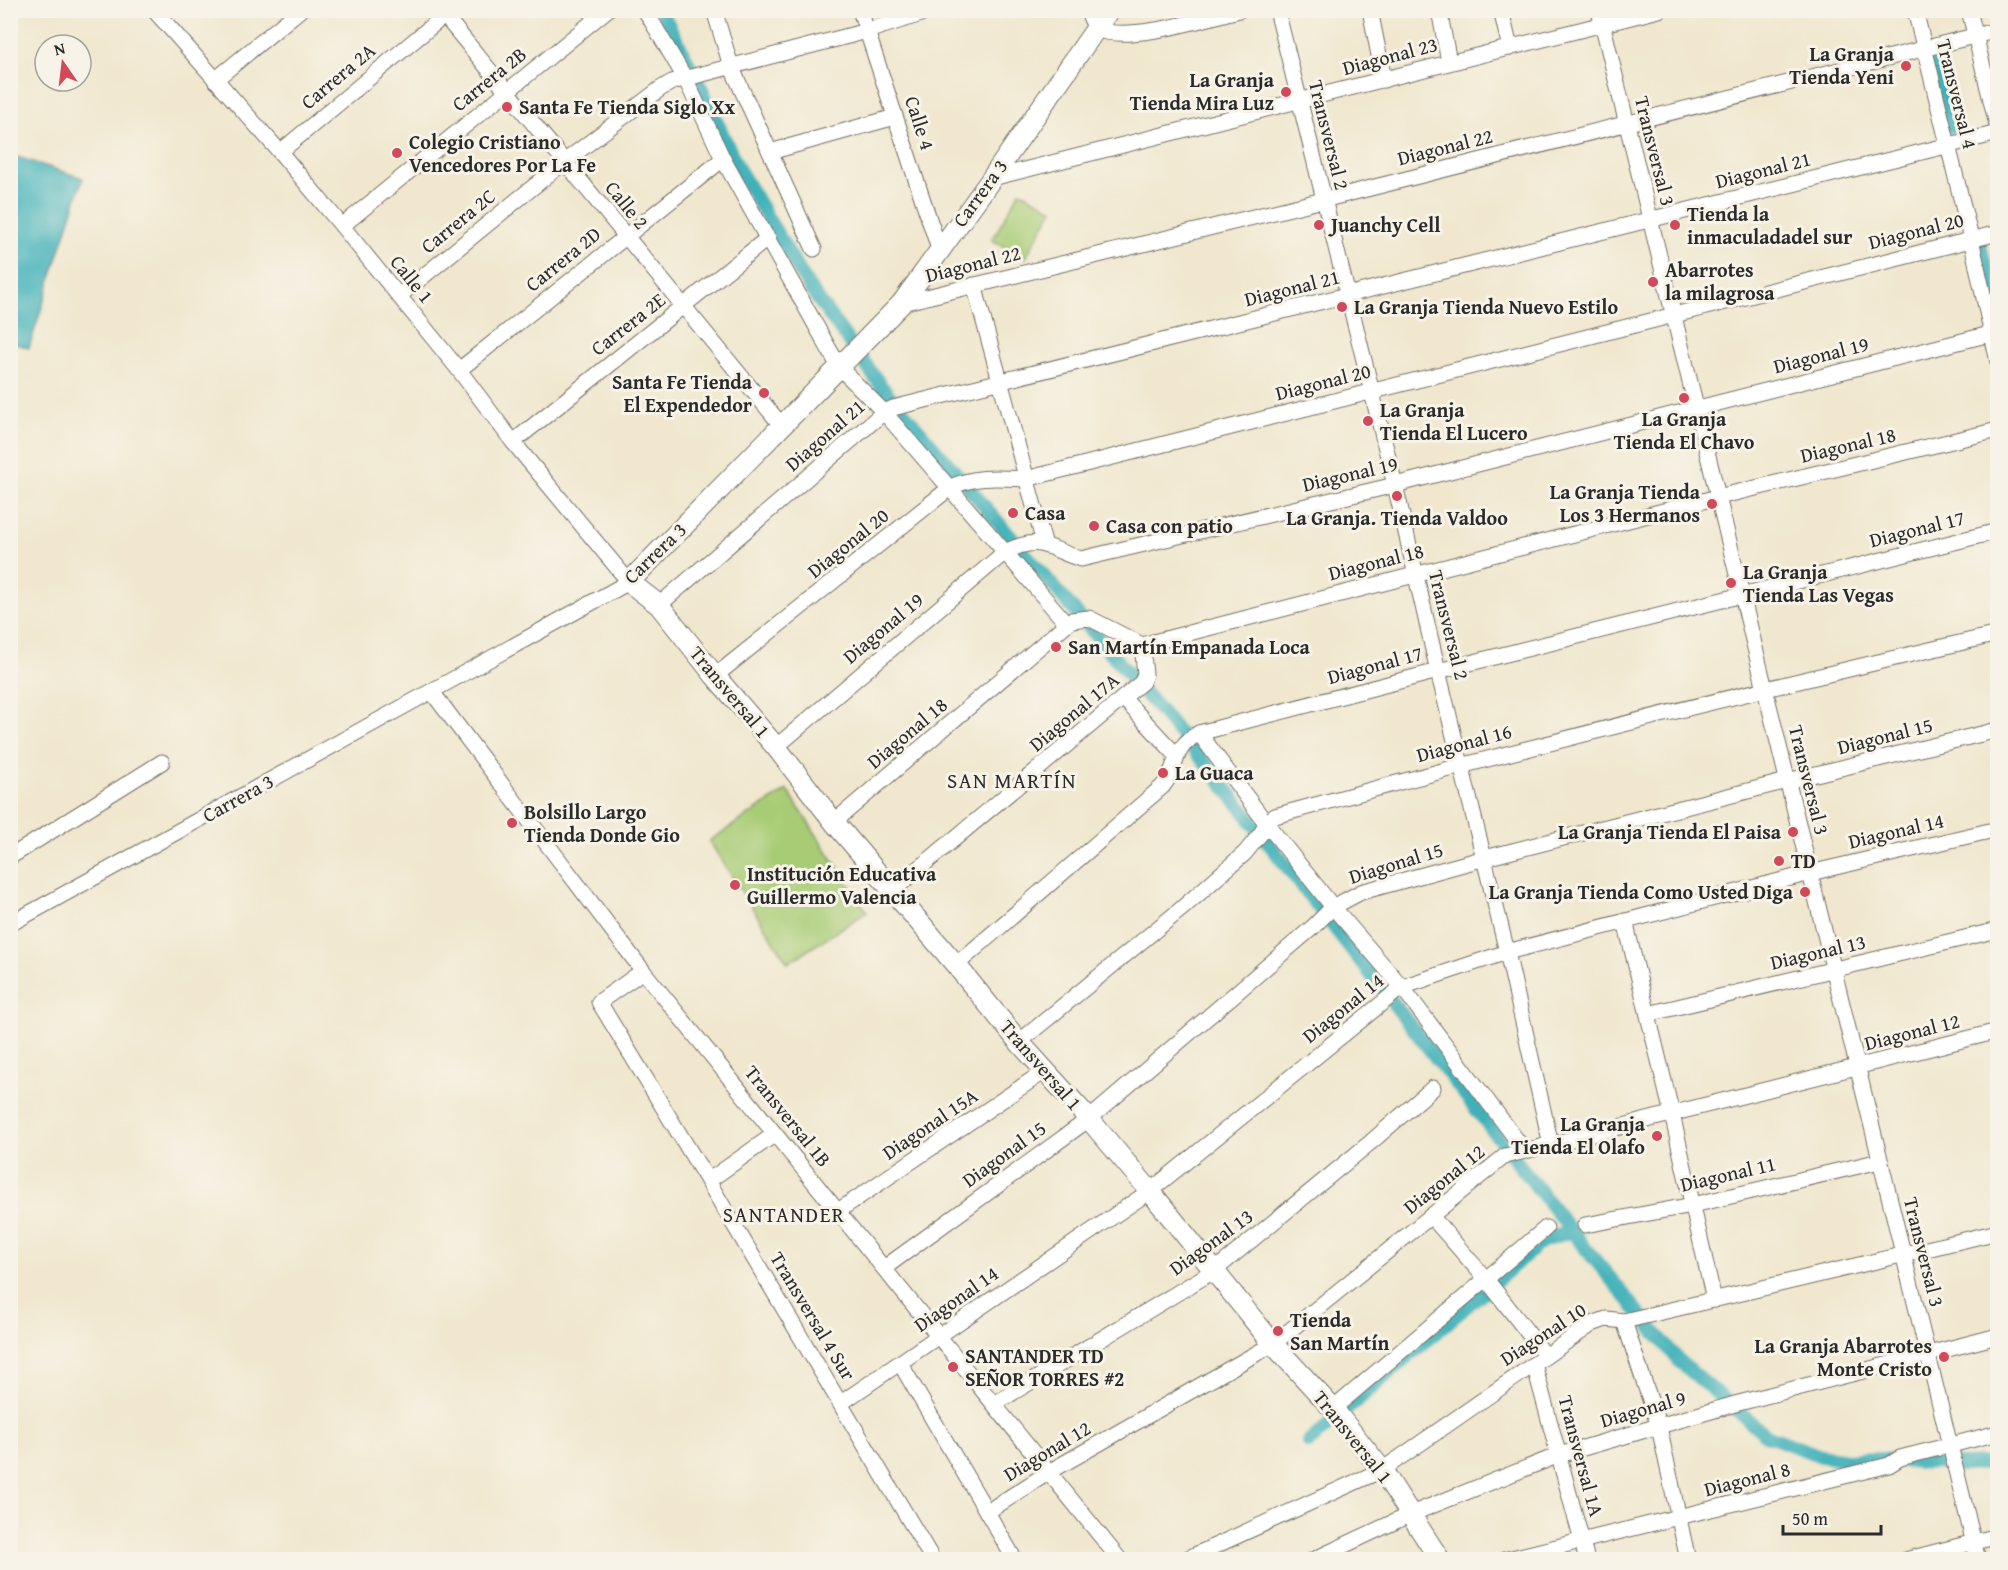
<svg xmlns="http://www.w3.org/2000/svg" width="2008" height="1570" font-family="'Gentium Book Plus',serif">
  <style>
    .green { fill: #a8cc75; stroke: #6a7c50; stroke-width: 1.5 }
    .water { fill: #40b1b9; stroke: #366e72; stroke-width: 1.5 }
    .lines { fill: none; stroke-linecap: round; stroke-linejoin: round }
    .canal { stroke: #40b1b9; stroke-width: 14 }
    .minor-casing { stroke: #706d64; stroke-width: 17 }
    .tertiary-casing { stroke: #706d64; stroke-width: 22 }
    .minor { stroke: #fff; stroke-width: 15 }
    .tertiary { stroke: #fff; stroke-width: 20 }
    .poi-dot { fill: #d1495b; stroke: #f7f3e8; stroke-width: 2 }
    .labels { text-anchor: middle; stroke-width: 6; stroke-linejoin: round; paint-order: stroke }
    .poi-label { font-size: 20px; font-weight: bold; fill: #2b2b2b; stroke: #f7f3e8; text-anchor: start }
    .street-label { font-size: 20px; fill: #2b2b2b; stroke: #f7f3e8 }
    .neighbourhood-label { font-size: 21px; letter-spacing: 1.5px; fill: #2b2b2b; stroke: #f7f3e8 }
  </style>
  <rect width="100%" height="100%" fill="#f7f3e8"/>
  <filter id="ink" filterUnits="userSpaceOnUse"><feTurbulence type="fractalNoise" baseFrequency=".0167" numOctaves="2"/><feDisplacementMap in="SourceGraphic" scale="12" xChannelSelector="R" yChannelSelector="G"/><feConvolveMatrix kernelMatrix="1 2 1 2 8 2 1 2 1" color-interpolation-filters="sRGB"/></filter>
  <filter id="wash" filterUnits="userSpaceOnUse"><feTurbulence type="fractalNoise" baseFrequency=".008" numOctaves="4" result="noise"/><feDisplacementMap in="SourceGraphic" scale="24" xChannelSelector="R" yChannelSelector="G"/><feGaussianBlur stdDeviation="1.35" result="paint"/><feColorMatrix in="noise" values="0 0 0 0 0 0 0 0 0 0 0 0 0 0 0 0 0 1.4 0 .05"/><feComposite in="paint" operator="in"/></filter>
  <g filter="url(#wash)">
    <rect width="100%" height="100%" fill="#f0e7ce"/>
    <g class="green">
      <path d="M 1020,191 L 1053,209 L 1025,258 L 992,240 Z"/>
      <path d="M 787,790 L 867,912 L 788,963 L 709,841 Z"/>
    </g>
    <path class="water" d="M 11,155 L 83,178 L 29,348 L 11,342 Z"/>
    <g class="lines">
      <g class="canal">
        <path d="M 661,10 L 700,85 L 738,168 L 809,287 L 882,387 L 1213,772 L 1571,1231 L 1680,1362 L 1766,1435 L 1821,1456 L 1846,1460 L 1881,1459 L 1962,1465 L 1998,1463"/>
        <path d="M 1935,61 L 1951,127"/>
        <path d="M 1977,233 L 1998,315"/>
        <path d="M 1309,1442 L 1541,1242 L 1571,1231"/>
      </g>
    </g>
  </g>
  <g filter="url(#ink)">
    <g class="lines">
      <defs>
        <g id="minor">
          <path d="M 440,10 L 782,426"/>
          <path d="M 645,10 L 685,78 L 723,159 L 839,367 L 884,412 L 1067,624"/>
          <path d="M 714,10 L 731,66 L 814,249"/>
          <path d="M 860,10 L 939,249"/>
          <path d="M 1087,10 L 1096,29 C 1129,43 1202,19 1239,10"/>
          <path d="M 1277,10 L 1395,485 L 1438,671 L 1507,952 L 1551,1145"/>
          <path d="M 1370,10 L 1384,80"/>
          <path d="M 1439,10 L 1449,62"/>
          <path d="M 1501,10 L 1510,48"/>
          <path d="M 1599,10 L 1978,1560"/>
          <path d="M 1915,10 L 1971,239 L 1998,362"/>
          <path d="M 1969,10 L 1998,129"/>
          <path d="M 215,80 L 300,10"/>
          <path d="M 280,152 L 451,10"/>
          <path d="M 770,152 L 895,117"/>
          <path d="M 992,178 L 1659,10"/>
          <path d="M 342,226 L 607,10"/>
          <path d="M 974,285 L 1044,543"/>
          <path d="M 399,296 L 564,162 L 660,89 L 672,82 L 867,31 L 934,10"/>
          <path d="M 902,303 L 1323,200 L 1998,30"/>
          <path d="M 459,370 L 723,159"/>
          <path d="M 513,442 L 768,238"/>
          <path d="M 659,605 L 884,412 L 893,408 L 1998,133"/>
          <path d="M 715,676 L 951,487 C 975,475 1001,478 1026,479 L 1998,233"/>
          <path d="M 432,692 L 643,971 L 1120,1560"/>
          <path d="M 1123,698 L 1177,756"/>
          <path d="M 1199,733 L 1266,823 L 1333,907 L 1402,987 L 1525,1151"/>
          <path d="M 776,747 L 1005,552 C 1042,534 1047,549 1081,559 L 1395,485 L 1998,332"/>
          <path d="M 834,822 L 1071,620 L 1089,618 L 1142,645 L 1718,497 L 1998,430"/>
          <path d="M 10,857 L 162,762"/>
          <path d="M 892,891 L 1142,682 L 1145,674 L 1142,645"/>
          <path d="M 1625,921 L 1672,1114 L 1714,1300"/>
          <path d="M 10,924 L 629,582 L 513,442 L 459,370 L 342,226 L 280,152 L 154,10"/>
          <path d="M 956,965 L 1163,786 C 1180,764 1171,749 1199,733 L 1438,671 L 1998,531"/>
          <path d="M 643,971 L 599,1002 L 708,1181 L 933,1560"/>
          <path d="M 1648,1014 L 1998,930"/>
          <path d="M 1019,1042 L 1180,910 L 1245,853 L 1262,832 L 1266,823 L 1275,816 C 1515,750 1755,690 1998,634"/>
          <path d="M 708,1181 L 775,1134"/>
          <path d="M 838,1211 L 1045,1071"/>
          <path d="M 1431,1216 L 1486,1279 L 1546,1356"/>
          <path d="M 1585,1225 L 1693,1205 L 1880,1161"/>
          <path d="M 884,1268 L 1089,1119 L 1313,927 L 1333,907 L 1361,892 L 1485,858 L 1787,781 L 1998,730"/>
          <path d="M 1624,1321 L 1659,1427 L 1688,1560"/>
          <path d="M 900,1363 L 1015,1560"/>
          <path d="M 1534,1364 L 1587,1560"/>
          <path d="M 841,1403 L 1150,1191 L 1402,987 L 1507,952 L 1810,873 L 1998,829"/>
          <path d="M 994,1404 L 1215,1270 L 1371,1142 L 1433,1088"/>
          <path d="M 1333,1409 L 1546,1228"/>
          <path d="M 987,1512 L 1049,1472 L 1273,1344 L 1505,1156 L 1998,1031"/>
          <path d="M 1184,1560 L 1382,1470 L 1592,1324 L 1606,1319 L 1624,1321 L 1998,1232"/>
          <path d="M 1313,1560 L 1411,1514 L 1559,1455 L 1735,1404 L 1998,1336"/>
          <path d="M 1504,1560 L 1889,1465 L 1900,1458 L 1998,1433"/>
          <path d="M 1905,1560 L 1998,1536"/>
        </g>
        <path id="tertiary" d="M 1109,10 L 992,178 L 902,303 L 629,582 L 659,605 L 715,676 L 776,747 L 834,822 L 956,965 L 1019,1042 L 1089,1119 L 1150,1191 L 1273,1344 L 1335,1411 L 1382,1470 L 1440,1560"/>
      </defs>
      <use href="#minor" class="minor-casing"/>
      <use href="#tertiary" class="tertiary-casing"/>
      <use href="#minor" class="minor"/>
      <use href="#tertiary" class="tertiary"/>
    </g>
  </g>
  <g class="poi-dot">
    <circle cx="1906" cy="66" r="6"/>
    <circle cx="1286" cy="92" r="6"/>
    <circle cx="507" cy="107" r="6"/>
    <circle cx="397" cy="153" r="6"/>
    <circle cx="1319" cy="225" r="6"/>
    <circle cx="1675" cy="225" r="6"/>
    <circle cx="1653" cy="282" r="6"/>
    <circle cx="1342" cy="307" r="6"/>
    <circle cx="764" cy="393" r="6"/>
    <circle cx="1684" cy="398" r="6"/>
    <circle cx="1368" cy="421" r="6"/>
    <circle cx="1397" cy="496" r="6"/>
    <circle cx="1712" cy="504" r="6"/>
    <circle cx="1013" cy="513" r="6"/>
    <circle cx="1094" cy="526" r="6"/>
    <circle cx="1731" cy="583" r="6"/>
    <circle cx="1056" cy="647" r="6"/>
    <circle cx="1163" cy="773" r="6"/>
    <circle cx="512" cy="823" r="6"/>
    <circle cx="1793" cy="832" r="6"/>
    <circle cx="1779" cy="861" r="6"/>
    <circle cx="735" cy="885" r="6"/>
    <circle cx="1805" cy="892" r="6"/>
    <circle cx="1657" cy="1136" r="6"/>
    <circle cx="1278" cy="1331" r="6"/>
    <circle cx="1944" cy="1357" r="6"/>
    <circle cx="953" cy="1367" r="6"/>
  </g>
  <g class="labels">
    <g class="poi-label">
      <text x="1894" y="61" text-anchor="end">La Granja<tspan x="1894" dy="23">Tienda Yeni</tspan></text>
      <text x="1274" y="87" text-anchor="end">La Granja<tspan x="1274" dy="23">Tienda Mira Luz</tspan></text>
      <text x="519" y="114">Santa Fe Tienda Siglo Xx</text>
      <text x="409" y="149">Colegio Cristiano<tspan x="409" dy="23">Vencedores Por La Fe</tspan></text>
      <text x="1687" y="221">Tienda la<tspan x="1687" dy="23">inmaculadadel sur</tspan></text>
      <text x="1331" y="232">Juanchy Cell</text>
      <text x="1665" y="277">Abarrotes<tspan x="1665" dy="23">la milagrosa</tspan></text>
      <text x="1354" y="314">La Granja Tienda Nuevo Estilo</text>
      <text x="752" y="389" text-anchor="end">Santa Fe Tienda<tspan x="752" dy="23">El Expendedor</tspan></text>
      <text x="1380" y="417">La Granja<tspan x="1380" dy="23">Tienda El Lucero</tspan></text>
      <text x="1684" y="426" text-anchor="middle">La Granja<tspan x="1684" dy="23">Tienda El Chavo</tspan></text>
      <text x="1700" y="499" text-anchor="end">La Granja Tienda<tspan x="1700" dy="23">Los 3 Hermanos</tspan></text>
      <text x="1025" y="520">Casa</text>
      <text x="1397" y="525" text-anchor="middle">La Granja. Tienda Valdoo</text>
      <text x="1106" y="533">Casa con patio</text>
      <text x="1743" y="579">La Granja<tspan x="1743" dy="23">Tienda Las Vegas</tspan></text>
      <text x="1068" y="654">San Martín Empanada Loca</text>
      <text x="1175" y="780">La Guaca</text>
      <text x="524" y="819">Bolsillo Largo<tspan x="524" dy="23">Tienda Donde Gio</tspan></text>
      <text x="1781" y="839" text-anchor="end">La Granja Tienda El Paisa</text>
      <text x="1791" y="868">TD</text>
      <text x="747" y="881">Institución Educativa<tspan x="747" dy="23">Guillermo Valencia</tspan></text>
      <text x="1793" y="899" text-anchor="end">La Granja Tienda Como Usted Diga</text>
      <text x="1645" y="1131" text-anchor="end">La Granja<tspan x="1645" dy="23">Tienda El Olafo</tspan></text>
      <text x="1290" y="1327">Tienda<tspan x="1290" dy="23">San Martín</tspan></text>
      <text x="1932" y="1353" text-anchor="end">La Granja Abarrotes<tspan x="1932" dy="23">Monte Cristo</tspan></text>
      <text x="965" y="1363">SANTANDER TD<tspan x="965" dy="23">SEÑOR TORRES #2</tspan></text>
    </g>
    <g class="street-label">
      <text transform="translate(1390 56) rotate(-15)" y="7">Diagonal 23</text>
      <text transform="translate(338 76) rotate(-40)" y="7">Carrera 2A</text>
      <text transform="translate(489 79) rotate(-39)" y="7">Carrera 2B</text>
      <text transform="translate(1957 94) rotate(76)" y="7">Transversal 4</text>
      <text transform="translate(920 123) rotate(72)" y="7">Calle 4</text>
      <text transform="translate(1329 135) rotate(76)" y="7">Transversal 2</text>
      <text transform="translate(1445 147) rotate(-14)" y="7">Diagonal 22</text>
      <text transform="translate(1655 151) rotate(76)" y="7">Transversal 3</text>
      <text transform="translate(1763 170) rotate(-14)" y="7">Diagonal 21</text>
      <text transform="translate(980 193) rotate(-54)" y="7">Carrera 3</text>
      <text transform="translate(627 205) rotate(51)" y="7">Calle 2</text>
      <text transform="translate(458 221) rotate(-39)" y="7">Carrera 2C</text>
      <text transform="translate(1916 231) rotate(-14)" y="7">Diagonal 20</text>
      <text transform="translate(563 259) rotate(-39)" y="7">Carrera 2D</text>
      <text transform="translate(973 264) rotate(-14)" y="7">Diagonal 22</text>
      <text transform="translate(412 279) rotate(51)" y="7">Calle 1</text>
      <text transform="translate(1292 288) rotate(-14)" y="7">Diagonal 21</text>
      <text transform="translate(628 324) rotate(-38)" y="7">Carrera 2E</text>
      <text transform="translate(1821 355) rotate(-14)" y="7">Diagonal 19</text>
      <text transform="translate(1323 382) rotate(-14)" y="7">Diagonal 20</text>
      <text transform="translate(825 435) rotate(-41)" y="7">Diagonal 21</text>
      <text transform="translate(1848 445) rotate(-13)" y="7">Diagonal 18</text>
      <text transform="translate(1350 474) rotate(-13)" y="7">Diagonal 19</text>
      <text transform="translate(1917 529) rotate(-14)" y="7">Diagonal 17</text>
      <text transform="translate(848 543) rotate(-39)" y="7">Diagonal 20</text>
      <text transform="translate(655 553) rotate(-44)" y="7">Carrera 3</text>
      <text transform="translate(1376 562) rotate(-14)" y="7">Diagonal 18</text>
      <text transform="translate(1449 625) rotate(76)" y="7">Transversal 2</text>
      <text transform="translate(883 628) rotate(-40)" y="7">Diagonal 19</text>
      <text transform="translate(1375 665) rotate(-15)" y="7">Diagonal 17</text>
      <text transform="translate(730 692) rotate(50)" y="7">Transversal 1</text>
      <text transform="translate(1074 712) rotate(-40)" y="7">Diagonal 17A</text>
      <text transform="translate(907 733) rotate(-40)" y="7">Diagonal 18</text>
      <text transform="translate(1885 736) rotate(-14)" y="7">Diagonal 15</text>
      <text transform="translate(1464 743) rotate(-15)" y="7">Diagonal 16</text>
      <text transform="translate(1809 780) rotate(76)" y="7">Transversal 3</text>
      <text transform="translate(238 798) rotate(-29)" y="7">Carrera 3</text>
      <text transform="translate(1896 831) rotate(-13)" y="7">Diagonal 14</text>
      <text transform="translate(1396 863) rotate(-17)" y="7">Diagonal 15</text>
      <text transform="translate(1818 952) rotate(-13)" y="7">Diagonal 13</text>
      <text transform="translate(1343 1008) rotate(-39)" y="7">Diagonal 14</text>
      <text transform="translate(1912 1032) rotate(-14)" y="7">Diagonal 12</text>
      <text transform="translate(1041 1065) rotate(49)" y="7">Transversal 1</text>
      <text transform="translate(788 1116) rotate(51)" y="7">Transversal 1B</text>
      <text transform="translate(930 1124) rotate(-34)" y="7">Diagonal 15A</text>
      <text transform="translate(1004 1154) rotate(-36)" y="7">Diagonal 15</text>
      <text transform="translate(1728 1174) rotate(-13)" y="7">Diagonal 11</text>
      <text transform="translate(1444 1179) rotate(-39)" y="7">Diagonal 12</text>
      <text transform="translate(1211 1242) rotate(-36)" y="7">Diagonal 13</text>
      <text transform="translate(1924 1252) rotate(76)" y="7">Transversal 3</text>
      <text transform="translate(956 1299) rotate(-35)" y="7">Diagonal 14</text>
      <text transform="translate(813 1316) rotate(59)" y="7">Transversal 4 Sur</text>
      <text transform="translate(1543 1334) rotate(-33)" y="7">Diagonal 10</text>
      <text transform="translate(1643 1409) rotate(-16)" y="7">Diagonal 9</text>
      <text transform="translate(1353 1437) rotate(51)" y="7">Transversal 1</text>
      <text transform="translate(1047 1451) rotate(-31)" y="7">Diagonal 12</text>
      <text transform="translate(1581 1456) rotate(75)" y="7">Transversal 1A</text>
      <text transform="translate(1747 1479) rotate(-14)" y="7">Diagonal 8</text>
    </g>
    <g class="neighbourhood-label">
      <text x="1012" y="788">SAN MARTÍN</text>
      <text x="784" y="1222">SANTANDER</text>
    </g>
  </g>
  <rect width="2008" height="1570" fill="none" stroke="#f7f3e8" stroke-width="36"/>
  <g transform="translate(63 63) rotate(346)"><circle r="28" fill="#f7f3e8" stroke="#a5a39c" stroke-width="1.5"/>
  <path d="M0-4.5L10 22L0 15L-10 22Z" fill="#d1495b"/>
  <text y="-9" font-size="16" font-weight="bold" text-anchor="middle" fill="#2b2b2b">N</text>
  </g>
  <path d="M1783 1525v9h98v-9" fill="none" stroke="#2b2b2b" stroke-width="3"/>
  <text x="1792" y="1525" font-size="18" fill="#2b2b2b" stroke="#f7f3e8" stroke-width="4.5" paint-order="stroke">50 m</text>
</svg>
